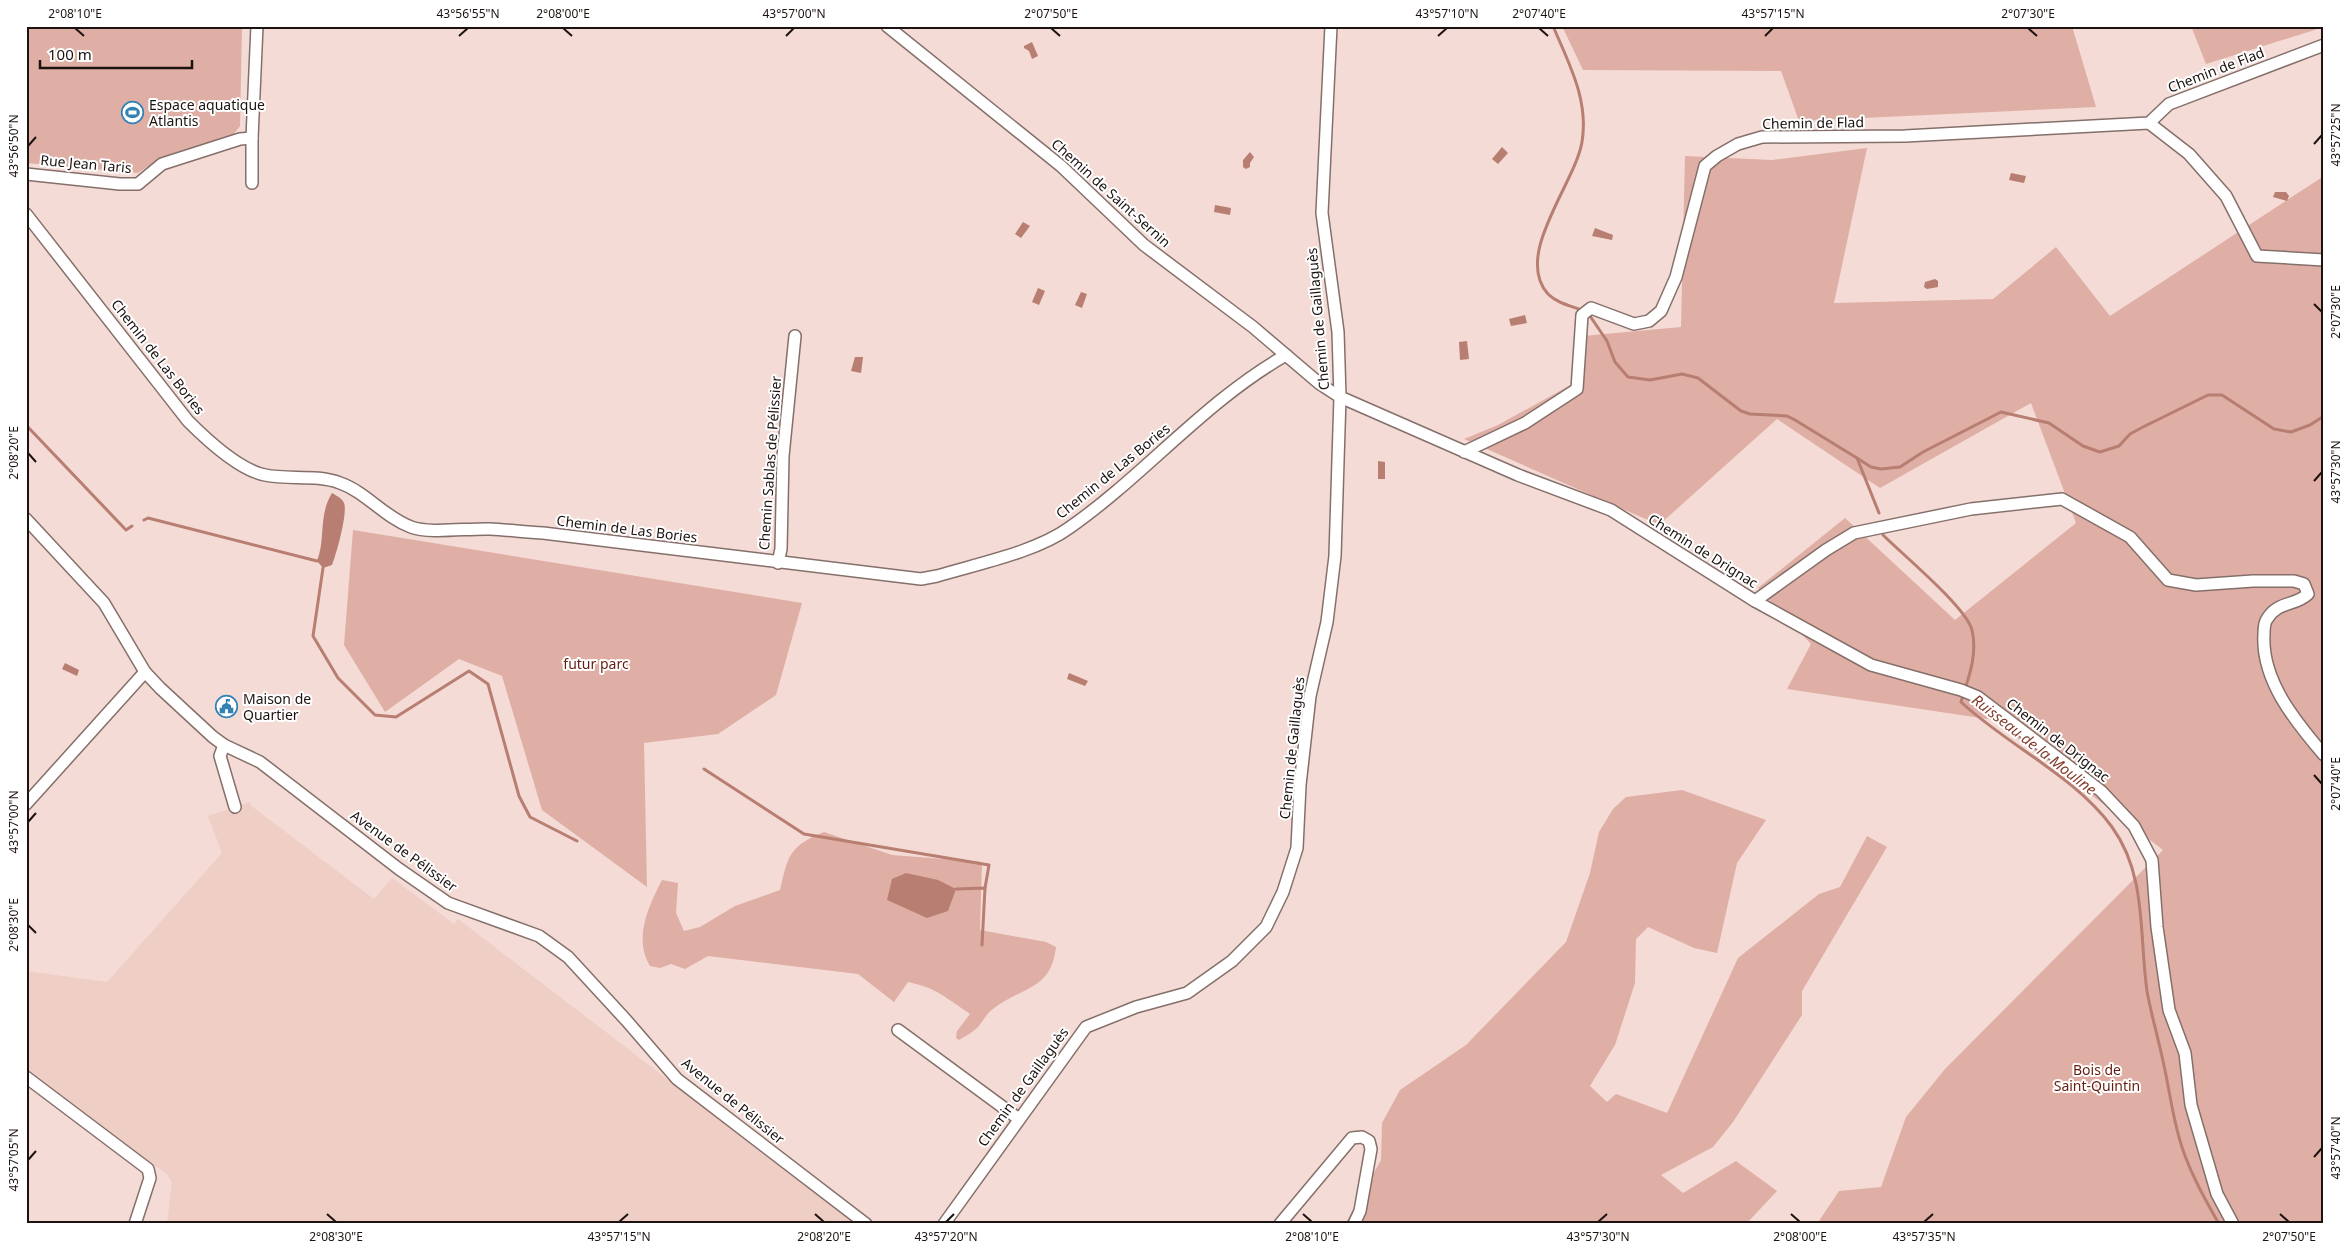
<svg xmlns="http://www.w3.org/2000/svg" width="2350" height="1250" font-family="'Noto Sans',sans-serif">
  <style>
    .built { fill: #efcec6 }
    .green { fill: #dfafa5 }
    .water { fill: #b77e71 }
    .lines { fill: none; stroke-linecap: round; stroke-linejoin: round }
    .stream { stroke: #b77e71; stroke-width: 3 }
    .minor-casing { stroke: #856f6a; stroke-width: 14 }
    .minor { stroke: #fff; stroke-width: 11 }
    .ticks { fill: none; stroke: #1c1311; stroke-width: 2 }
    .labels { text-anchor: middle; stroke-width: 4; stroke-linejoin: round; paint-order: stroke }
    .street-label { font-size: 14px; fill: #1c1311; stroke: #fff }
    .poi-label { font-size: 14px; fill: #1c1311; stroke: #fff; text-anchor: start }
    .park-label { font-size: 14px; fill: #641d10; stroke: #fff }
    .water-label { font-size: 15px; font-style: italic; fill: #843b2c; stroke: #fff }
    .neatline { fill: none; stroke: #1c1311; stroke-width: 2 }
    .ticks-label { font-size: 12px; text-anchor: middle; fill: #1c1311 }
  </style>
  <rect width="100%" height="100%" fill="#f4dbd5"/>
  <path class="built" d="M 251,802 L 250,805 L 374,899 L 392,878 L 454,924 L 458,919 L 857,1224 L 167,1224 L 172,1182 L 166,1173 L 114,1138 L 26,1072 L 26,971 L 107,982 L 222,853 L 208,816 Z"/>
  <g class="green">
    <path d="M 26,26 L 242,26 L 240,126 L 233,135 L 159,159 L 138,173 L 26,163 Z"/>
    <path d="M 1562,26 L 2072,26 L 2096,107 L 1799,121 L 1781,71 L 1583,70 Z"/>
    <path d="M 2191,26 L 2324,26 L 2324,27 L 2206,64 Z"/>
    <path d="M 1867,148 L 1834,303 L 1993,299 L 2056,247 L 2110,316 L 2324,176 L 2324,1224 L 1817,1224 L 1839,1191 L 1881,1187 L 1906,1117 L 1945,1069 L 2163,850 L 1994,720 L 1787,689 L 1811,644 L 1758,588 L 1845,518 L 1955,620 L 2076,523 L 2031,403 L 1880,488 L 1777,419 L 1659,525 L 1464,439 L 1498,425 L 1576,382 L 1583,336 L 1681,327 L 1685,156 L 1772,160 Z"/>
    <path d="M 353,530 L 802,603 L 776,695 L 718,734 L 644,743 L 647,887 L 542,810 L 502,676 L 459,659 L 385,712 L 344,645 Z"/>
    <path d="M 1682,790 L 1766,820 L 1737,863 L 1717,953 L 1694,948 L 1648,927 L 1636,939 L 1635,983 L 1615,1045 L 1590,1086 L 1607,1102 L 1616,1094 L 1667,1113 L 1738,958 L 1819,894 L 1840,887 L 1867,836 L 1887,847 L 1802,991 L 1802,1015 L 1733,1122 L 1713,1147 L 1661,1175 L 1683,1193 L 1736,1161 L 1777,1191 L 1746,1224 L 1345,1224 L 1381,1160 L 1382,1123 L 1400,1090 L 1466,1045 L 1566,942 L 1590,873 L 1599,832 L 1613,809 L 1626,797 Z"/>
    <path d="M 824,832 L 892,855 L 982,862 L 980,930 L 1046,942 L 1056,947 C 1051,991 1022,986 993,1009 C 987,1013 983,1021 978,1027 C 973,1032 966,1036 959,1040 L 956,1038 L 957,1031 L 970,1014 C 946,998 937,988 908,982 L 894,1002 L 858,974 L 708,956 L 685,969 L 671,964 L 660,968 L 650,966 C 633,937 649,906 662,880 L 678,883 L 676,913 L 684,931 L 700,927 L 735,906 L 780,890 C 788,856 789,846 824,832 Z"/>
  </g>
  <g class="water">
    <path d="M 1032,42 L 1038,56 L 1032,59 L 1029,51 L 1024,48 L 1024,46 Z"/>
    <path d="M 1502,147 L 1508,153 L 1498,164 L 1492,159 Z"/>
    <path d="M 1250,152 L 1254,157 L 1250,163 L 1250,167 L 1246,169 L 1243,167 L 1243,160 Z"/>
    <path d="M 2011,173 L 2026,176 L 2024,183 L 2009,180 Z"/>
    <path d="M 2275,192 L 2286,192 L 2289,196 L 2287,201 L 2273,197 Z"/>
    <path d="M 1215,205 L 1231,208 L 1230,215 L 1214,212 Z"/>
    <path d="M 1023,222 L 1030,226 L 1021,238 L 1015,234 Z"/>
    <path d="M 1595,228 L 1613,235 L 1612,240 L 1592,236 Z"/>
    <path d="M 1935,279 L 1938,281 L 1938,287 L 1927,289 L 1924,287 L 1925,282 Z"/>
    <path d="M 1038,288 L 1045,291 L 1039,305 L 1032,302 Z"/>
    <path d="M 1081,292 L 1087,294 L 1082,308 L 1075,305 Z"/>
    <path d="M 1525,315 L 1527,323 L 1511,326 L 1509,319 Z"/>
    <path d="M 1467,341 L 1469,359 L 1460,360 L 1459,342 Z"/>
    <path d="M 855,357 L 863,357 L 861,373 L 851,371 Z"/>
    <path d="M 1378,461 L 1385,462 L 1385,479 L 1378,479 Z"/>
    <path d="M 332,493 C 337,496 342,498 344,503 C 348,513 336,555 332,565 L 323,568 L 317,561 C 326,538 318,516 332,493 Z"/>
    <path d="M 65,663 L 79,670 L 77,676 L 62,669 Z"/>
    <path d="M 1069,673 L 1088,681 L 1085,686 L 1067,679 Z"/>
    <path d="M 906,873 L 938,880 L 956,889 L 948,911 L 927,918 L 887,900 L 892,879 Z"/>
  </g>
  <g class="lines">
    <g class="stream">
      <path d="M 1553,26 C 1569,64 1589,100 1582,142 C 1575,184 1513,255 1548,294 C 1557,303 1571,306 1582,310"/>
      <path d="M 1590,316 L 1607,341 L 1615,362 L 1628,377 L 1650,380 L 1682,374 L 1698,378 L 1741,411 L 1750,414 L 1787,416 L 1795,420 L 1857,458 L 1879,513"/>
      <path d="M 26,425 L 126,530 L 132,526"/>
      <path d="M 1857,458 L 1871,467 L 1881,469 L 1900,467 L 1923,452 L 2001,412 L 2049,423 L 2083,446 L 2100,452 L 2119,446 L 2130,434 L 2143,427 L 2208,395 L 2222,395 L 2274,429 L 2291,432 L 2310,425 L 2324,416"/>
      <path d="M 144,520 L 148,518 L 317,561"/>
      <path d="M 1883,535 C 1902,554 1966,607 1972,630 C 1978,655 1968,679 1961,702 C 2007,745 2075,776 2112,827 C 2147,875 2139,935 2147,991 C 2151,1014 2158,1037 2163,1061 C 2170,1091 2173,1124 2184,1153 C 2193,1178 2206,1201 2219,1224"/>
      <path d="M 323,568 L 313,636 L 338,678 L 375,715 L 396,717 L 469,671 L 488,684 L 519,796 L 530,817 L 577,841"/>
      <path d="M 704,769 L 804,834 L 989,865 L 985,888"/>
      <path d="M 956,889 L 985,888 L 982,945"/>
    </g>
    <defs>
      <g id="minor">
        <path d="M 887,26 L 1061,166 L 1144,245 L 1253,327 L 1320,384 L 1340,397 L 1518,475 L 1611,510 L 1755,601 L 1871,665 L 1961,690 L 1978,697 L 2101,791 L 2134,826 L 2152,860 L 2157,927 L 2169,1010 L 2185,1053 L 2191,1105 L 2217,1194 L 2233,1224"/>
        <path d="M 2149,123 L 2189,154 L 2226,196 L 2257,256 L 2324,260"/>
        <path d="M 26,174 L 120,184 L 138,184 L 162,164 L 240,139 L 252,138"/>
        <path d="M 252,183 L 252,138 L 257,26"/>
        <path d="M 26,214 L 188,421 C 207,440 239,470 265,475 C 289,480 316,474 340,483 C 366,492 384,517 411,527 C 429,534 469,528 490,529 C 508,530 525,532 543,533 L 921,579 L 937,576 C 977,564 1036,552 1069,528 C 1145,475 1205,401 1286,355"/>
        <path d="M 1464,452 L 1525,423 L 1577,389 L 1582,315 L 1591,308 L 1634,324 L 1649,321 L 1661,311 L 1676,277 L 1705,166 L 1717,156 L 1738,144 L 1762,137 L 1905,136 L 2149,123 L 2169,104 L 2324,45"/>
        <path d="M 26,519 L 104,603 L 145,672 L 160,688 L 213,737 L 224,745 L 260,762 L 399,869 L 448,903 L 539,936 L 568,957 L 626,1020 L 677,1079 L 866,1224"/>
        <path d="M 778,563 L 781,549 L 783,456 L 795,336"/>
        <path d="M 1755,601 L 1826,550 L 1854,533 L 1971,509 L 2062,499 L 2130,537 L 2168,580 L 2196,585 L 2253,581 L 2294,581 L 2304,584 L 2308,594 C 2294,607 2279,600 2267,619 C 2264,623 2264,629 2264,634 C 2261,680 2295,721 2324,755"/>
        <path d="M 224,745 L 220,756 L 235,807"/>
        <path d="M 26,804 L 145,672"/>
        <path d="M 898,1030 L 1019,1119"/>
        <path d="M 26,1077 L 148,1169 L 150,1178 L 135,1224"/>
        <path d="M 944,1224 L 1086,1027 L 1136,1007 L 1187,993 L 1232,961 L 1266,927 L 1283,892 L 1297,848 L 1300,785 L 1310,696 L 1327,622 L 1335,556 L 1340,397 L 1338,332 L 1322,213 L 1331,26"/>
        <path d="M 1280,1224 L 1352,1138 L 1362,1137 L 1369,1141 L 1371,1149 L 1360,1211 L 1354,1224"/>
      </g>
    </defs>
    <use href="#minor" class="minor-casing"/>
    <use href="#minor" class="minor"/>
  </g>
  <path class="ticks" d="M 75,28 L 84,36M 563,28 L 572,36M 1051,28 L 1060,36M 1539,28 L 1548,36M 2028,28 L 2037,36M 459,36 L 468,28M 786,36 L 794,28M 1438,36 L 1447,28M 1765,36 L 1773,28M 2314,144 L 2322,135M 28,146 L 36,137M 2314,304 L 2322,312M 28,453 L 36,462M 2314,481 L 2322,472M 2314,775 L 2322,784M 28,822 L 36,813M 28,925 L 36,933M 2314,1157 L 2322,1148M 28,1160 L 36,1151M 327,1214 L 336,1222M 815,1214 L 824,1222M 1303,1214 L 1312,1222M 1791,1214 L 1800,1222M 2280,1214 L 2289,1222M 619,1222 L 628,1214M 946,1222 L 954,1214M 1598,1222 L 1607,1214M 1924,1222 L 1933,1214"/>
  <defs>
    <symbol id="stadium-ring" viewBox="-11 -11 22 22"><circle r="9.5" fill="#fff" stroke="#3382b4" stroke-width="1.5"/><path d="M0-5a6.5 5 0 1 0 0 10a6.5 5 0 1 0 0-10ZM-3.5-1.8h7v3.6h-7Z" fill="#3382b4"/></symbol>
    <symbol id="civic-ring" viewBox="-11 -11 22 22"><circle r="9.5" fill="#fff" stroke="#3382b4" stroke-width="1.5"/><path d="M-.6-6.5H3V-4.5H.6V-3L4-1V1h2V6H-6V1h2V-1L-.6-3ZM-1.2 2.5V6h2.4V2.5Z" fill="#3382b4"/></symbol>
  </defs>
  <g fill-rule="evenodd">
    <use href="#stadium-ring" x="120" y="100" width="25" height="25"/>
    <use href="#civic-ring" x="214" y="694" width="25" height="25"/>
  </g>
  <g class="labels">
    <g class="street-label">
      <text transform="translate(2216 70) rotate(-21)" y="5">Chemin de Flad</text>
      <text transform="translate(1813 123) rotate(-1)" y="5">Chemin de Flad</text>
      <text transform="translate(86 164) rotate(5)" y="5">Rue Jean Taris</text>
      <text transform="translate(1111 193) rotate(42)" y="5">Chemin de Saint-Sernin</text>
      <text transform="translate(1318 319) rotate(-95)" y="5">Chemin de Gaillaguès</text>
      <text transform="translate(158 357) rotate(52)" y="5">Chemin de Las Bories</text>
      <text transform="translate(770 463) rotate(-86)" y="5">Chemin Sablas de Pélissier</text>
      <text transform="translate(1113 471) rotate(-39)" y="5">Chemin de Las Bories</text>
      <text transform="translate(627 529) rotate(7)" y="5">Chemin de Las Bories</text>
      <text transform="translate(1703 551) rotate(32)" y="5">Chemin de Drignac</text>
      <text transform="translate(2058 740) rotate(38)" y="5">Chemin de Drignac</text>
      <text transform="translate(1292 748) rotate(-84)" y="5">Chemin de Gaillaguès</text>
      <text transform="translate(404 851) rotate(36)" y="5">Avenue de Pélissier</text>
      <text transform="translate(1023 1087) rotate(-54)" y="5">Chemin de Gaillaguès</text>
      <text transform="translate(733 1101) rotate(39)" y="5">Avenue de Pélissier</text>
    </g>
    <g class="poi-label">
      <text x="149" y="110">Espace aquatique<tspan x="149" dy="16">Atlantis</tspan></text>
      <text x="243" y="704">Maison de<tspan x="243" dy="16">Quartier</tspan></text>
    </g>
    <g class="park-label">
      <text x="596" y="669">futur parc</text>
      <text x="2097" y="1075">Bois de<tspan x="2097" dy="16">Saint-Quintin</tspan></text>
    </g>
    <g class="water-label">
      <text transform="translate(2034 745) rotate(38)" y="5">Ruisseau de la Mouline</text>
    </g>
  </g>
  <rect width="2350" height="1250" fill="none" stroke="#ffffff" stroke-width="55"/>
  <path d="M40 60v8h152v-8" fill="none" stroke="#1c1311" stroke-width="2.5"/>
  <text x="48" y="60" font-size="15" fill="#1c1311" stroke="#ffffff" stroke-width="4" paint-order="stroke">100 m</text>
  <rect x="28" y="28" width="2294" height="1194" class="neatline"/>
  <g class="ticks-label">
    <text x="75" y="18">2°08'10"E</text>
    <text x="468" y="18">43°56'55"N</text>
    <text x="563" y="18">2°08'00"E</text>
    <text x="794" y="18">43°57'00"N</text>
    <text x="1051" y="18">2°07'50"E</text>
    <text x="1447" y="18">43°57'10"N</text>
    <text x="1539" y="18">2°07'40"E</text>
    <text x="1773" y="18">43°57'15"N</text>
    <text x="2028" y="18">2°07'30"E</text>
    <text transform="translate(2336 135) rotate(-90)" y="4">43°57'25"N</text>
    <text transform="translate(14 146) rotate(-90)" y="4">43°56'50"N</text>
    <text transform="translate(2336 312) rotate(-90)" y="4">2°07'30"E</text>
    <text transform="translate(14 453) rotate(-90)" y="4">2°08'20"E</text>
    <text transform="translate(2336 472) rotate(-90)" y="4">43°57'30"N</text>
    <text transform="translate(2336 784) rotate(-90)" y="4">2°07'40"E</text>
    <text transform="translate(14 822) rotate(-90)" y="4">43°57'00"N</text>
    <text transform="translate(14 925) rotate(-90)" y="4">2°08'30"E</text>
    <text transform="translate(2336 1148) rotate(-90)" y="4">43°57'40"N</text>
    <text transform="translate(14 1160) rotate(-90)" y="4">43°57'05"N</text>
    <text x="336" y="1241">2°08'30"E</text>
    <text x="619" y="1241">43°57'15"N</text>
    <text x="824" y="1241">2°08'20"E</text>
    <text x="946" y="1241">43°57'20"N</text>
    <text x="1312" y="1241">2°08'10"E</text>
    <text x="1598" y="1241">43°57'30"N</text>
    <text x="1800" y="1241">2°08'00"E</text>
    <text x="1924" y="1241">43°57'35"N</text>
    <text x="2289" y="1241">2°07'50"E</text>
  </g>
</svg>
